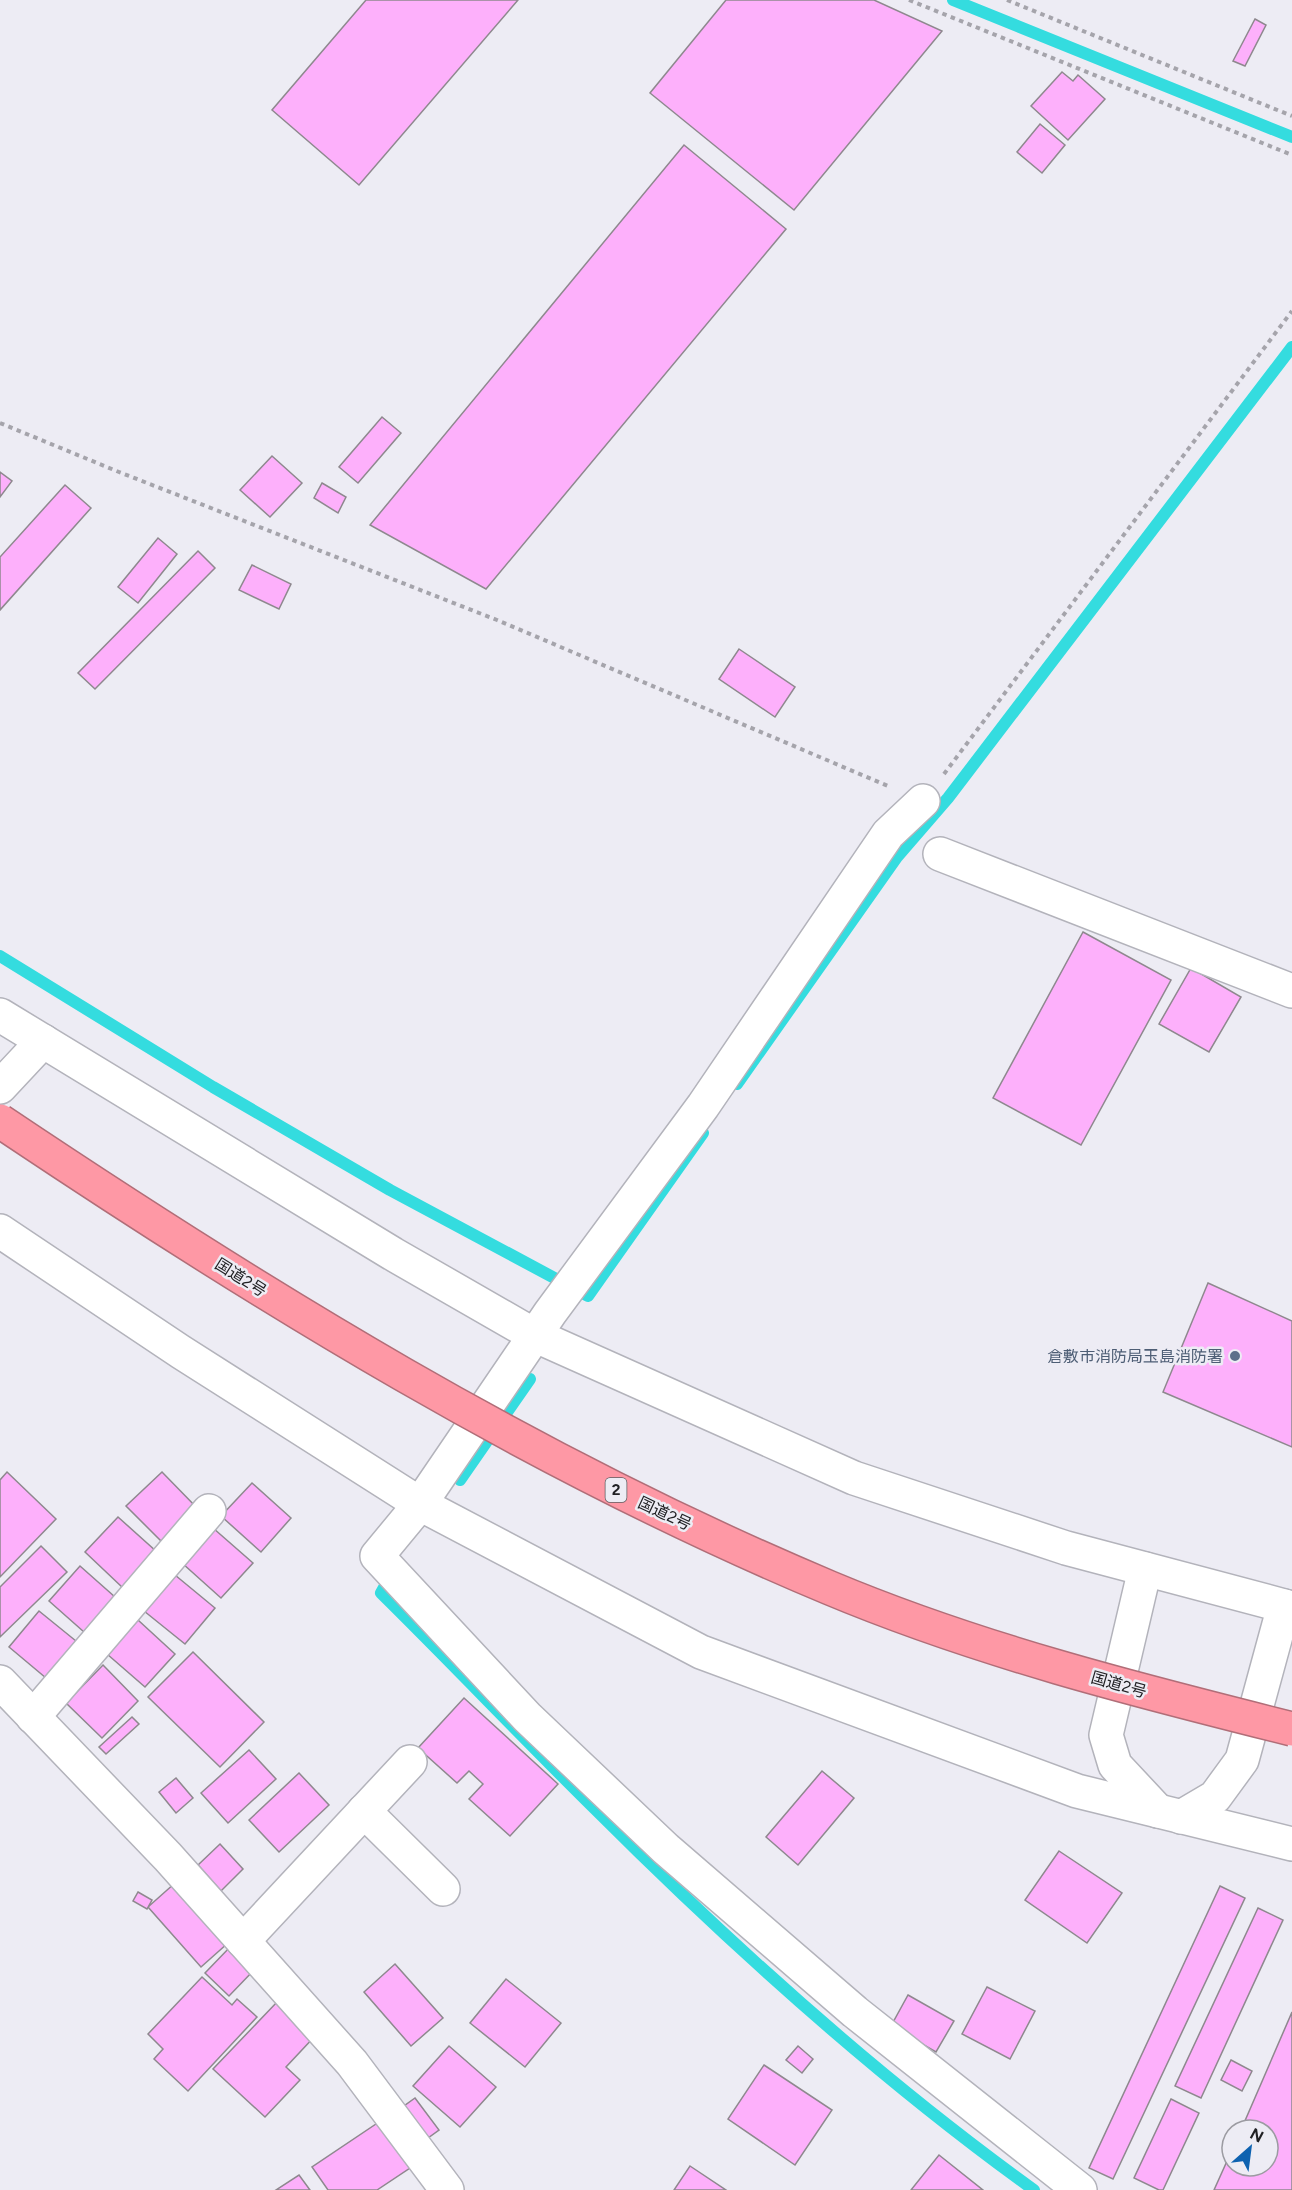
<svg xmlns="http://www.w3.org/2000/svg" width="1292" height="2190" font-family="Figtree,'Noto Sans JP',sans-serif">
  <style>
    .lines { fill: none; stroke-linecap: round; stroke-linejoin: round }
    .stream { stroke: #34dcdf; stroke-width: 12 }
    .building { fill: #fdb0fb; stroke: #8e888e; stroke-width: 1.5 }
    .minor-casing { stroke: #b3b3bb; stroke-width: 36 }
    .path { stroke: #a5a4ab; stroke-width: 4; stroke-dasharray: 4.5 4.5; stroke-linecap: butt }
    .minor { stroke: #fff; stroke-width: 33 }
    .highway-bridge-casing { stroke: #b16e78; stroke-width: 36; stroke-linecap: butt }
    .highway-bridge { stroke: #fe98a5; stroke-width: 33 }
    .service-dot { fill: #5c6f8a; stroke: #edecf4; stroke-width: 2 }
    .labels { text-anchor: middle; stroke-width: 5; stroke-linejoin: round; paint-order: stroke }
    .shield { fill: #edecf4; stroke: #5e5e62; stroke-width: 1.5 }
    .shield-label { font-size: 15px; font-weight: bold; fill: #212124 }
    .street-label { font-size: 16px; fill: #212124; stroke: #edecf4 }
    .service-label { font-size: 16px; fill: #4e5e75; stroke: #edecf4; text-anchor: end }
  </style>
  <rect width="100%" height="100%" fill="#edecf4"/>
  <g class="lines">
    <g class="stream">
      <path d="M 953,0 L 1292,137"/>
      <path d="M 0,956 L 213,1087 L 390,1190 L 588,1296 L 703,1133"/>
      <path d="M 737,1084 L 897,857 L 948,798 L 1292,347"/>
      <path d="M 460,1480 L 530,1379"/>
      <path d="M 386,1584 L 381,1593 C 453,1664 523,1738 595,1809 C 732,1946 877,2077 1034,2190"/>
    </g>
  </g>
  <g class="building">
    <path d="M 366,0 L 518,0 L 359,185 L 272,110 Z"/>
    <path d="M 726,0 L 874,0 L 942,31 L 794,210 L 650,93 Z"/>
    <path d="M 1255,19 L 1266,25 L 1245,66 L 1233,61 Z"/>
    <path d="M 1062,72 L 1073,81 L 1078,75 L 1105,99 L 1068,140 L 1031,106 Z"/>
    <path d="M 1040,124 L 1065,145 L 1042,173 L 1017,152 Z"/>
    <path d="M 684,145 L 786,229 L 486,589 L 370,525 Z"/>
    <path d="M 382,417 L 401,433 L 358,483 L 339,467 Z"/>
    <path d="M 272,456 L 302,483 L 270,517 L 240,490 Z"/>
    <path d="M 0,472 L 12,481 L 0,497 Z"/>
    <path d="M 322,483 L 346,497 L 338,513 L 314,498 Z"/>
    <path d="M 65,485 L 91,508 L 0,610 L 0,557 Z"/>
    <path d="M 158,538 L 177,554 L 138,603 L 118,587 Z"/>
    <path d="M 198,551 L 215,568 L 95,689 L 78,673 Z"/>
    <path d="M 252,565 L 291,584 L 279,609 L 239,590 Z"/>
    <path d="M 739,649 L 795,687 L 775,717 L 719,679 Z"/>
    <path d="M 1083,932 L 1171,980 L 1081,1145 L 993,1098 Z"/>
    <path d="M 1191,968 L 1241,997 L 1209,1052 L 1159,1024 Z"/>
    <path d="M 1208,1283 L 1292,1321 L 1292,1447 L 1163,1392 Z"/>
    <path d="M 7,1472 L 56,1519 L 0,1577 L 0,1480 Z"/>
    <path d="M 162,1472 L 199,1510 L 164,1544 L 126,1506 Z"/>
    <path d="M 252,1483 L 291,1518 L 261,1552 L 221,1516 Z"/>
    <path d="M 118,1517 L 157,1552 L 123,1588 L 85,1552 Z"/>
    <path d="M 213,1528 L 253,1563 L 221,1598 L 182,1563 Z"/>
    <path d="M 41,1546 L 67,1572 L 0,1637 L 0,1587 Z"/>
    <path d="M 80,1566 L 115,1597 L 84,1632 L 49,1601 Z"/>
    <path d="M 175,1575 L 215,1608 L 185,1644 L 144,1611 Z"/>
    <path d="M 39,1611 L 76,1641 L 46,1678 L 9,1647 Z"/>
    <path d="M 138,1620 L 175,1654 L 145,1687 L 107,1654 Z"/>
    <path d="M 193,1652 L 264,1722 L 220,1767 L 148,1697 Z"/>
    <path d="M 103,1665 L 138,1701 L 102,1738 L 66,1703 Z"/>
    <path d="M 464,1698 L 558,1784 L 510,1836 L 469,1799 L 483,1784 L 469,1771 L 457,1783 L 418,1748 Z"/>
    <path d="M 132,1717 L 139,1724 L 106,1754 L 99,1747 Z"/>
    <path d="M 249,1750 L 276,1779 L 228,1823 L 201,1793 Z"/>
    <path d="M 822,1771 L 854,1798 L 798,1865 L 766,1837 Z"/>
    <path d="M 299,1773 L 329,1805 L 279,1852 L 249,1820 Z"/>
    <path d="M 176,1778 L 193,1798 L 176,1813 L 159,1792 Z"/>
    <path d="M 220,1844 L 243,1869 L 221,1891 L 198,1865 Z"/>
    <path d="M 1059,1851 L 1122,1893 L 1087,1943 L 1025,1900 Z"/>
    <path d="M 175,1883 L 228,1943 L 201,1967 L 148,1907 Z"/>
    <path d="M 1220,1886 L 1245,1898 L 1113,2179 L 1089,2168 Z"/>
    <path d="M 138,1892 L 152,1900 L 147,1909 L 133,1901 Z"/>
    <path d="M 1258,1908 L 1283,1920 L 1201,2098 L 1175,2086 Z"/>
    <path d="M 231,1946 L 254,1970 L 229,1996 L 205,1973 Z"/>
    <path d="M 395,1964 L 443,2018 L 411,2046 L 364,1992 Z"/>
    <path d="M 202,1977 L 232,2005 L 237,1999 L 257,2017 L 188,2091 L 154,2059 L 163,2049 L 148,2034 Z"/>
    <path d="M 506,1979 L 561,2023 L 525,2067 L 470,2023 Z"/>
    <path d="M 987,1987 L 1035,2011 L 1010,2059 L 962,2034 Z"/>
    <path d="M 908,1995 L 954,2021 L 936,2052 L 891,2026 Z"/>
    <path d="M 278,2001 L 315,2036 L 286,2067 L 300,2080 L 265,2117 L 213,2069 Z"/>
    <path d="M 1292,2012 L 1292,2190 L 1214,2190 L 1232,2150 L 1232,2166 L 1268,2166 L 1268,2130 L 1241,2130 Z"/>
    <path d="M 449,2046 L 496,2087 L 460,2127 L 413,2086 Z"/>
    <path d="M 798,2046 L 813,2059 L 802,2073 L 786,2060 Z"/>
    <path d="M 1231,2060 L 1252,2071 L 1242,2091 L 1221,2080 Z"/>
    <path d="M 764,2065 L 832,2110 L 795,2165 L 728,2119 Z"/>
    <path d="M 415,2098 L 439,2130 L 428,2138 L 404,2106 Z"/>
    <path d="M 1171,2099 L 1199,2113 L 1163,2190 L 1159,2190 L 1134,2178 Z"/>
    <path d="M 379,2122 L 410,2168 L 377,2190 L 328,2190 L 312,2167 Z"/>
    <path d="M 939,2155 L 983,2190 L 911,2190 Z"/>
    <path d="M 690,2166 L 726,2190 L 674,2190 Z"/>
    <path d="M 299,2175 L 310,2190 L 276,2190 Z"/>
  </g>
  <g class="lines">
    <defs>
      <g id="minor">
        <path d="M 923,801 L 888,834 L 703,1106 L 550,1313 L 420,1504 L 377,1556 L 527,1717 L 666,1849 L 855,2012 L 1080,2190"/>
        <path d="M 940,854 L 1292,991"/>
        <path d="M 0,1015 L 393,1254 L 534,1335 L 854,1478 L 1066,1548 L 1292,1608"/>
        <path d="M 0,1087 L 43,1041"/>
        <path d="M 0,1231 L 181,1352 L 420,1504 L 701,1652 L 1077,1791 L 1292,1844"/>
        <path d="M 1145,1569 L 1106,1735 L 1115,1765 L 1158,1811"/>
        <path d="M 0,1682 L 168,1857 L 352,2063 L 447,2190"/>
        <path d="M 33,1717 L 209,1511"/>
        <path d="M 364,1811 L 443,1889"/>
        <path d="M 1181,1817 L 1215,1797 L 1242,1760 L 1284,1606"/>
        <path d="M 243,1941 L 410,1762"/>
      </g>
    </defs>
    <use href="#minor" class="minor-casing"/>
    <g class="path">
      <path d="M 909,0 L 1292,155"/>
      <path d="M 1007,0 L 1292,116"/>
      <path d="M 0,423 L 119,472 L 497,620 L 888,786"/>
      <path d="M 944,774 L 1292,311"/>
    </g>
    <use href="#minor" class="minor"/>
    <defs>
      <path id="highway-bridge" d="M 0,1121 C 264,1298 536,1465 830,1588 C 978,1650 1136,1690 1292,1729"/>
    </defs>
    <use href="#highway-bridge" class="highway-bridge-casing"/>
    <use href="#highway-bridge" class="highway-bridge"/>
  </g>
  <circle class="service-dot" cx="1235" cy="1356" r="6"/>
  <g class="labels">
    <rect class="shield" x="605.5" y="1478" width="21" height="24" rx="4.5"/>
    <g class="shield-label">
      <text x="616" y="1495">2</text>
    </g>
    <g class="street-label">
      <text transform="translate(241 1277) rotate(32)" y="6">国道2号</text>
      <text transform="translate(665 1513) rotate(25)" y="6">国道2号</text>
      <text transform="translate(1119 1684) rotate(16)" y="6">国道2号</text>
    </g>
    <g class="service-label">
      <text x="1223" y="1362">倉敷市消防局玉島消防署</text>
    </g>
  </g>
  <g transform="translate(1250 2148) rotate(28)"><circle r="28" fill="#edecf4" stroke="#9b9ba1" stroke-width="1.5"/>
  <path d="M0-4.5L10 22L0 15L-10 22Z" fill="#0e62b0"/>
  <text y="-9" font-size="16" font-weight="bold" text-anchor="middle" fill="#212124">N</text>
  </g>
</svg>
